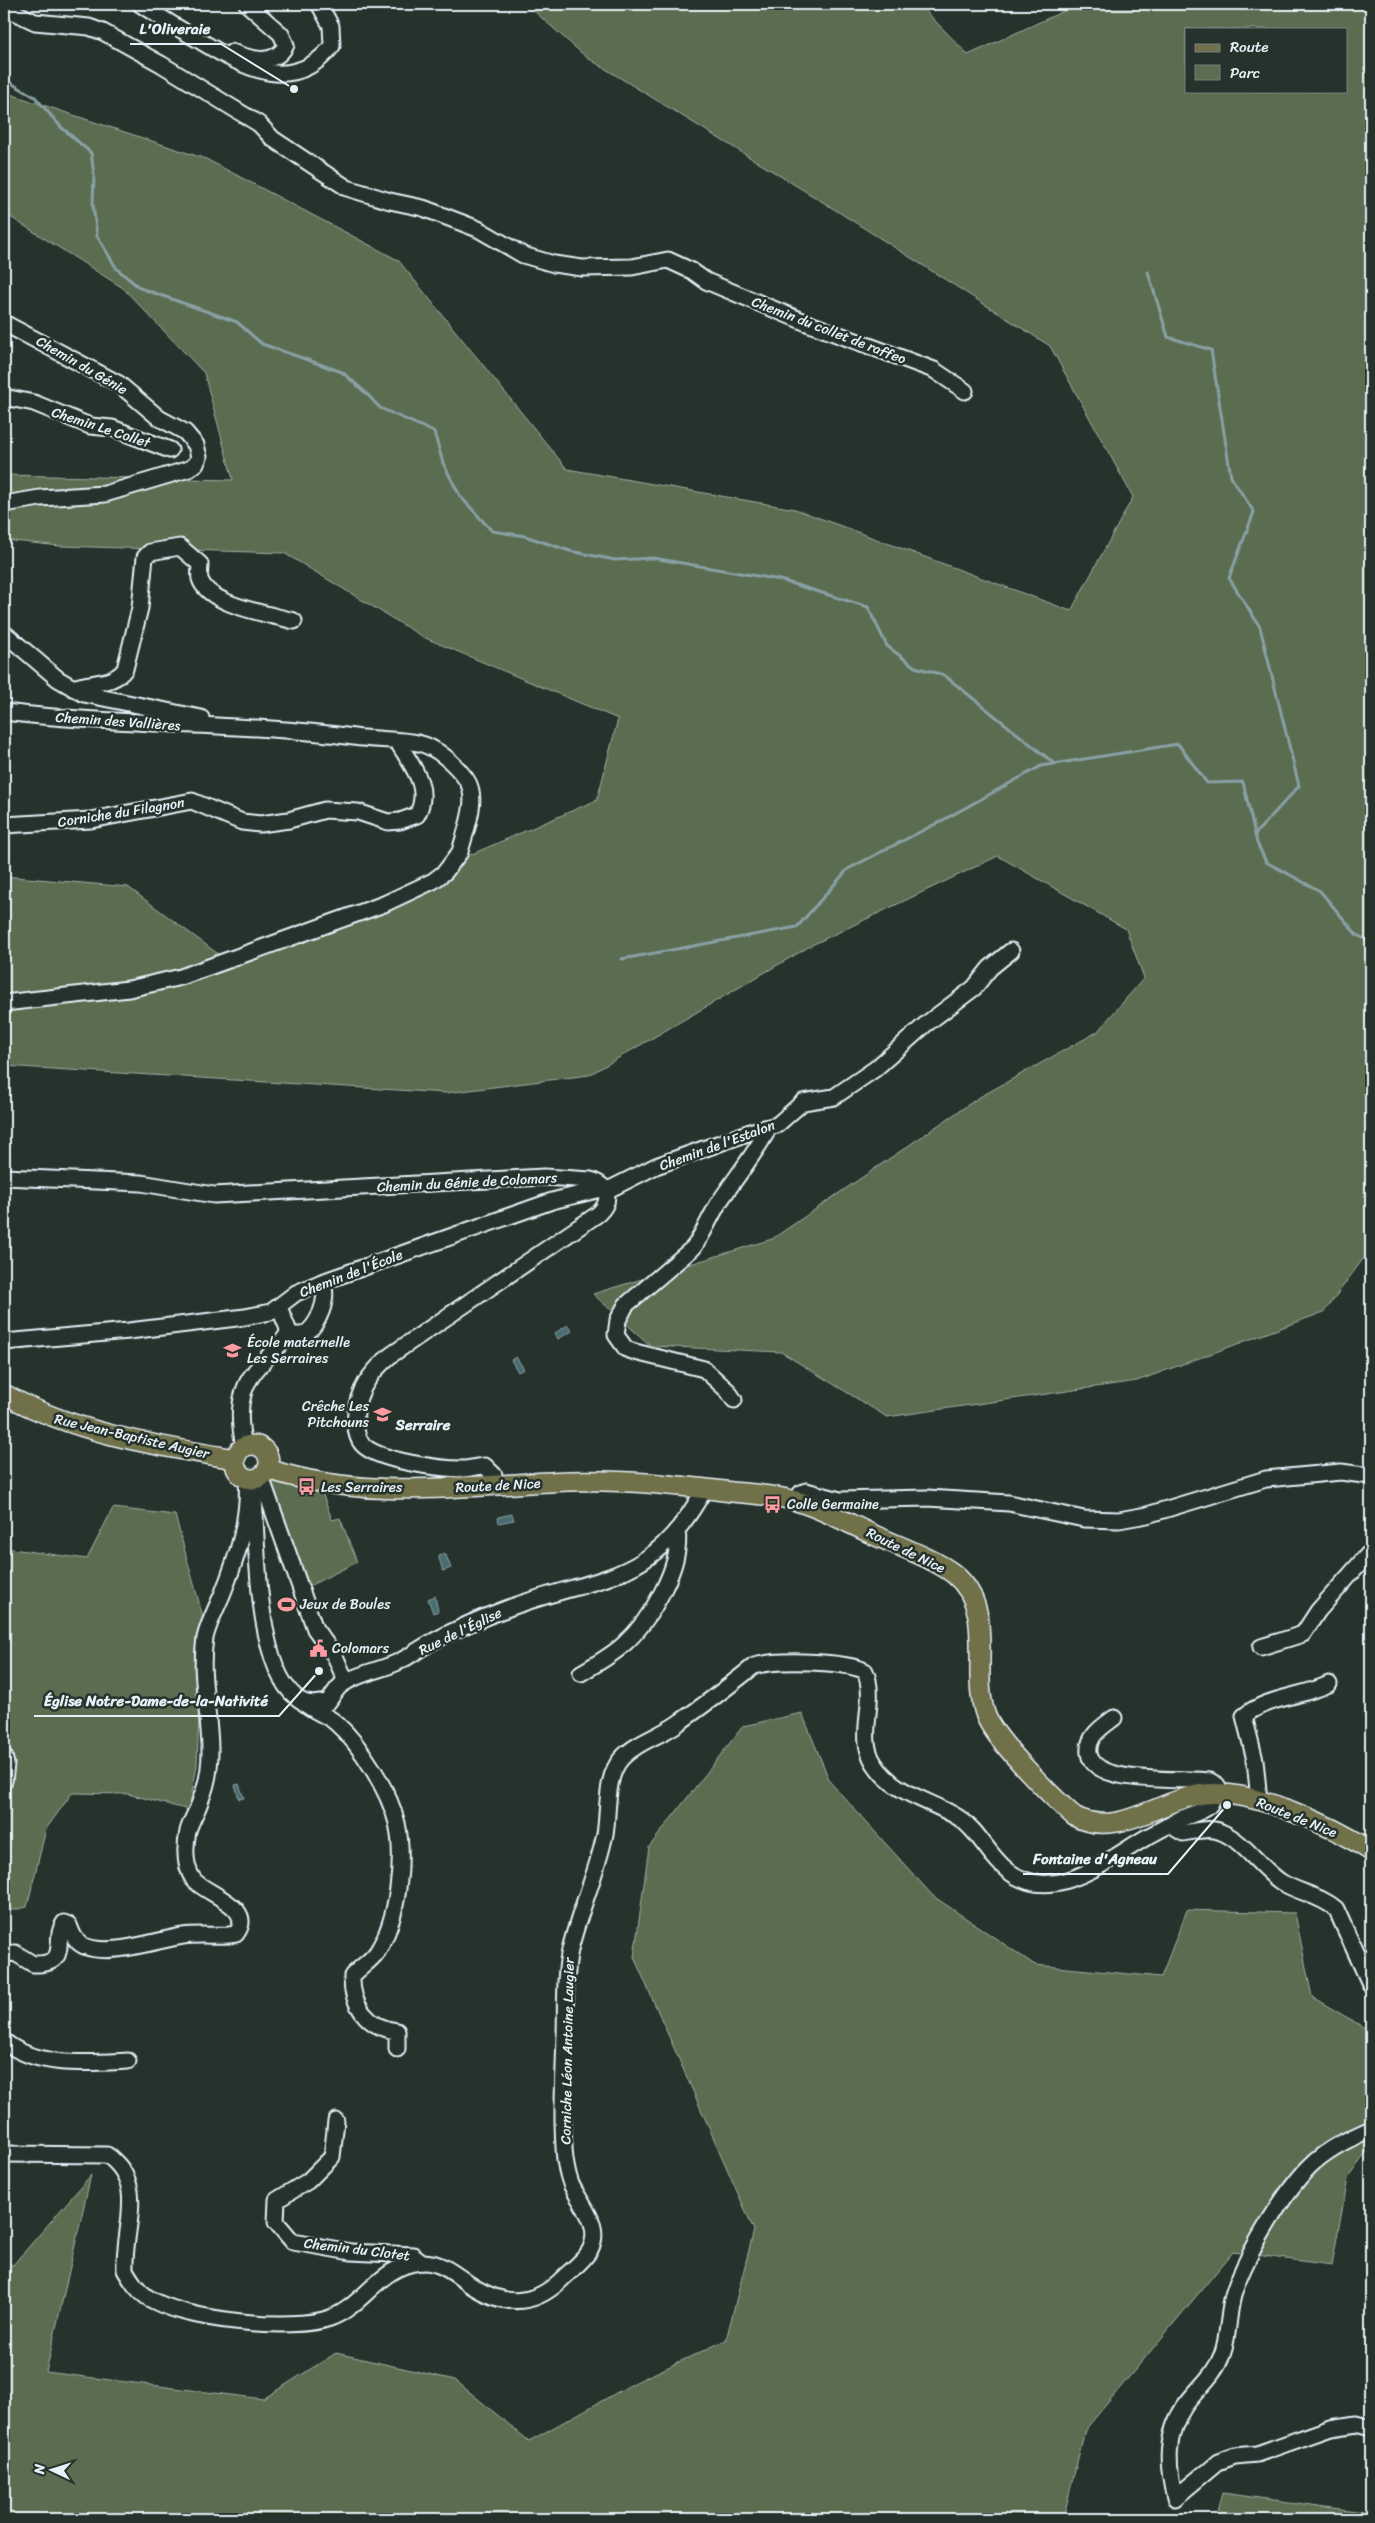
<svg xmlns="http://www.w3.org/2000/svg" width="1375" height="2523" font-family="Sriracha,sans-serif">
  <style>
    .green { fill: #5a6d51; stroke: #a1afa4; fill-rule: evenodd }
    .water { fill: #496c6f; stroke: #89a1a6 }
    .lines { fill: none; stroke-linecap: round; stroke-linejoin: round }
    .stream { stroke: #89a1a6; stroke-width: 3 }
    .minor-casing { stroke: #e8f1f8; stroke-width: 19 }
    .major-casing { stroke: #e8f1f8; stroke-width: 22 }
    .minor { stroke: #26332d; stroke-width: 15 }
    .major { stroke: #70704a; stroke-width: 19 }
    .labels { text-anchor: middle; stroke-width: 5; stroke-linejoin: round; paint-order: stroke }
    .street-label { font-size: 14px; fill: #e8f1f8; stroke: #26332d }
    .poi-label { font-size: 14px; fill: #e8f1f8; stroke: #26332d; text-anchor: start }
    .neighbourhood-label { font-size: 15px; font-weight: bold; fill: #e8f1f8; stroke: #26332d }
    .leader { fill: none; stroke: #e8f1f8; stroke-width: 2 }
    .callout-dot { fill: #e8f1f8; stroke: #26332d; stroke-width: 2 }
    .callout-label { font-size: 15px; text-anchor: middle; font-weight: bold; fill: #e8f1f8; stroke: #26332d; stroke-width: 5; stroke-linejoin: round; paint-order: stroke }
  </style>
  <rect width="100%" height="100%" fill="#26332d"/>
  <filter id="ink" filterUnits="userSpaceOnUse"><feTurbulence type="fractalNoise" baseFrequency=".02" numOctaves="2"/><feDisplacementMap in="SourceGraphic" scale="10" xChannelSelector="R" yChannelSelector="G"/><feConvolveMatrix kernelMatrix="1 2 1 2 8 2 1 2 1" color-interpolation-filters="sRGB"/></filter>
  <g filter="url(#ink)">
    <g class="green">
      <path d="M 526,4 L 919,4 L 968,55 L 1079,4 L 1371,4 L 1371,1248 L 1324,1312 L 1137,1381 L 887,1417 L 781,1352 L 651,1346 L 593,1294 L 772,1239 L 978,1098 L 1097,1032 L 1144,978 L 1126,929 L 998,856 L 812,945 L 589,1075 L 446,1093 L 4,1066 L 4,876 L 128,887 L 233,965 L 449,864 L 597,800 L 618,719 L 423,637 L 284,553 L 60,546 L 4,540 L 4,475 L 233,480 L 204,373 L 123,288 L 4,213 L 4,92 L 206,159 L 398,260 L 567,469 L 795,509 L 1071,611 L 1133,497 L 1050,346 L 826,204 L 586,57 ZM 1186,29 L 1346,29 L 1346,91 L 1186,91 Z"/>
      <path d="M 271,1480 L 321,1490 L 332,1520 L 340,1518 L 357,1562 L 307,1587 L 269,1482 Z"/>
      <path d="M 113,1508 L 175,1515 L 203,1617 L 197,1765 L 189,1810 L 128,1794 L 72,1793 L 46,1829 L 27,1907 L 4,1912 L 4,1548 L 87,1559 Z"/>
      <path d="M 802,1713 L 830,1782 L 933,1896 L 1035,1965 L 1161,1977 L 1187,1910 L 1295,1913 L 1312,1997 L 1365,2028 L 1371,2041 L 1371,2146 L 1348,2178 L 1332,2265 L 1233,2252 L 1085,2430 L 1063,2519 L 4,2519 L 4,2263 L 13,2265 L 91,2175 L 46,2372 L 263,2399 L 336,2353 L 455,2380 L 529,2441 L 636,2382 L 726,2340 L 754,2230 L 634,1957 L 649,1847 L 743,1726 Z"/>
      <path d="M 1222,2493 L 1371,2513 L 1371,2519 L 1215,2519 Z"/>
    </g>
    <g class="water">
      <path d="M 568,1325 L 572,1331 L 558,1339 L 555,1333 Z"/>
      <path d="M 516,1357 L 524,1369 L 518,1372 L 511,1360 Z"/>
      <path d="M 512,1514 L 514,1520 L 499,1523 L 498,1517 Z"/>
      <path d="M 445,1553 L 451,1568 L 443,1571 L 438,1555 Z"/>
      <path d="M 435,1596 L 438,1611 L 433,1613 L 428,1599 Z"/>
      <path d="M 239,1784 L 244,1798 L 239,1799 L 235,1785 Z"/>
    </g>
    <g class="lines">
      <g class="stream">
        <path d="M 4,79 L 35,97 L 61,127 L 91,153 L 94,174 L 93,205 L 97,236 L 117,269 L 140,288 L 237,322 L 262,344 L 342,372 L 366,393 L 380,408 L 434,432 L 443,463 L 460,496 L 492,531 L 525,536 L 570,551 L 615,560 L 653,558 L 780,580 L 868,607 L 887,646 L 915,667 L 944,675 L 1055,764"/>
        <path d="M 1148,272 L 1168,337 L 1211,350 L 1231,477 L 1254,512 L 1229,578 L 1260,627 L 1299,786 L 1255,834"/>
        <path d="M 622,959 L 797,927 L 848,869 L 945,819 L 1041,766 L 1178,744 L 1207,783 L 1243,782 L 1257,843 L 1266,862 L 1320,891 L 1357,935 L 1371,942"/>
      </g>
      <defs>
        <g id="minor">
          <path d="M 140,4 C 160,17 181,30 202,42 C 245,68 293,95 332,46 L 331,26 L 319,4"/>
          <path d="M 4,7 L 35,22 L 89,27 L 103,32 L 161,64 L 259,124 L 273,139 L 347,188 L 390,201 L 423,208 L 478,229 L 523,255 L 554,264 L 582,268 L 632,267 L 668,260 L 692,271 L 706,281 L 807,323 L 934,370 L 965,391"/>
          <path d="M 232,52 C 250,59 275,67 286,45 L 281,34 L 247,4"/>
          <path d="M 4,323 L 119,384 L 159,418 L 185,432 L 196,445 L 199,457 L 196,464 L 189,469 L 105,494 L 40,498 L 4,504"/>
          <path d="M 4,397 L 34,403 L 90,426 L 112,428 L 170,450"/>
          <path d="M 4,633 L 58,679 L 84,694 L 201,718"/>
          <path d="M 73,688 C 90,681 113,686 125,669 L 140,608 L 145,557 L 150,552 L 180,547 L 200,564 C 200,568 199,575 200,579 C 209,606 270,614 294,621"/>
          <path d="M 4,712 C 120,726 238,722 354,737 C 375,740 398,739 418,743 C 437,747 455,764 466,779 C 480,798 465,831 460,852 L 445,872 L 433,881 L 384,904 L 181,977 L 129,989 L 4,1003"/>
          <path d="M 4,825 L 91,820 L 192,801 L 242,822 L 260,824 L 289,820 L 325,810 L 358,812 L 388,822 L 400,821 L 417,815 C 432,787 411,765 397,741"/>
          <path d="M 4,1177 L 141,1183 L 214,1195 L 544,1177 L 591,1180 C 609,1186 612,1201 598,1214 L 391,1355 C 373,1370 358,1388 356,1412 C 355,1423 355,1437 363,1445 C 379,1461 441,1469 463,1469 C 470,1469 478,1466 485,1466 L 494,1475 L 495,1486"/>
          <path d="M 606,1191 L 656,1166 L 756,1130 L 777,1125 L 803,1102 L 834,1097 L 875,1069 L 926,1024 L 974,988 L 990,968 L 1011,951"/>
          <path d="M 287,1335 L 303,1335 C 318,1327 330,1298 322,1282"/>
          <path d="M 4,1342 L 129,1331 L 245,1317 L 271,1312 L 296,1293 L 322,1282 L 552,1201 L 605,1188"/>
          <path d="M 734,1400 L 728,1391 L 704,1369 L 635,1352 L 626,1349 L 616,1335 L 618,1320 L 626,1305 L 693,1248 C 703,1235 709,1219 718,1204 C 734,1180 752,1158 766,1133 L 764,1128"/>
          <path d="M 244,1446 C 239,1423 237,1394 253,1374 C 263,1360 277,1350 287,1335 L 288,1329 L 279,1307"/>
          <path d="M 261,1477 L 315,1629 L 335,1656 L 346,1682"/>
          <path d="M 254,1495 C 257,1544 256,1666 296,1697 C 306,1706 316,1704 328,1702 C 332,1697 335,1691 339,1687 C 351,1675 382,1670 398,1662 C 409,1657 419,1649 430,1643 C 454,1630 481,1618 506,1609 C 598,1574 651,1588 705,1488"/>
          <path d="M 796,1501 L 801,1493 L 806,1491 L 840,1500 L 927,1498 L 1009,1503 L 1084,1519 L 1119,1520 L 1147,1515 L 1266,1479 L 1341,1472 L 1371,1476"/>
          <path d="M 1261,1647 L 1303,1634 L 1318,1611 L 1371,1551"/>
          <path d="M 581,1673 C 596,1664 611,1656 623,1645 C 649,1622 683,1566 677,1531"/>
          <path d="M 304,1703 C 314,1712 327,1715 336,1723 C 361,1745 389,1791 397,1823 C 405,1860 398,1920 377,1952 C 371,1961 359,1968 352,1976 C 351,2004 367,2028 397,2031 L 397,2049"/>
          <path d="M 1114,1718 C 1102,1727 1087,1736 1089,1753 C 1093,1787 1186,1777 1210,1781 L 1217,1785 L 1222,1793"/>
          <path d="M 4,1756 L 6,1764 L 4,1781"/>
          <path d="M 1259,1800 L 1255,1760 L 1244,1716 C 1267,1697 1302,1697 1329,1684"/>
          <path d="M 1170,1825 L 1183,1833 C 1195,1831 1210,1827 1221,1832 C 1244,1841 1260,1868 1281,1882 C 1299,1893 1320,1895 1336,1909 L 1371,1986"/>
          <path d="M 4,1954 L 15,1953 L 33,1964 C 72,1965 52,1939 64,1923 L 69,1925 C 72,1933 75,1942 84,1946 C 111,1957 156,1940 183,1936 C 198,1934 214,1936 229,1935 L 236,1934 C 257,1906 204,1894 193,1879 C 184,1865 185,1846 188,1831 C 191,1820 198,1810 201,1799 C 207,1785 210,1767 210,1751 C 210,1711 199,1679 205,1638 C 208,1624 216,1609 222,1595 C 237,1558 250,1519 247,1478"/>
          <path d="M 4,2041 C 36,2068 89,2063 128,2061"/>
          <path d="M 336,2121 L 332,2157 L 308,2181 L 277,2200 L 276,2222 L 293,2242 L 351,2252 L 413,2255 L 422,2262"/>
          <path d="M 1371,2129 C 1350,2138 1327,2149 1310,2166 C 1284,2192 1247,2254 1235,2289 C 1227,2310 1230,2334 1222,2355 C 1214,2377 1196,2389 1184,2407 C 1165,2435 1167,2467 1175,2498 L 1218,2462 L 1235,2456 L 1257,2454 L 1331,2428 L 1356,2424 L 1371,2428"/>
          <path d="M 4,2154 L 107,2155 C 148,2184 123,2227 125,2270 C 131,2280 137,2290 147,2297 C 181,2320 292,2332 330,2318 C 364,2306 380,2265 421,2262 C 440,2261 455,2274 469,2284 C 502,2306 532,2308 561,2280 C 570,2271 584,2261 590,2250 C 603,2225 580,2204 571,2184 C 568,2176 566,2168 565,2160 C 561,2118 564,2076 565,2034 C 566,2006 564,1977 570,1950 C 579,1911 597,1874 605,1834 C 609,1812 605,1777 621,1759 C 635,1743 660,1736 677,1724 C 703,1706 729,1686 754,1666 C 777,1659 844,1661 865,1671 C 878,1701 856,1735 874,1763 C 894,1795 929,1799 959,1818 C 979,1831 988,1855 1007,1870 C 1052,1907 1107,1860 1147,1837 C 1158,1831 1169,1825 1180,1819 C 1189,1815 1200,1813 1208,1807 C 1212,1803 1213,1799 1213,1793"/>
        </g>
        <g id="major">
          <path d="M 4,1394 C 74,1433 158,1446 235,1459"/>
          <circle cx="252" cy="1462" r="17"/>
          <path d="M 268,1469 C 366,1502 468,1485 569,1481 C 623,1479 679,1485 732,1492 C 753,1494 776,1495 796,1501 C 823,1509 848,1523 874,1535 C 898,1546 933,1558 954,1574 C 998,1610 969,1671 986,1716 C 995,1740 1053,1798 1074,1816 C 1118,1840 1161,1798 1205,1794 C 1252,1789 1331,1825 1371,1851"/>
        </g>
      </defs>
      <use href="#minor" class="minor-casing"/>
      <use href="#major" class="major-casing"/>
      <use href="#minor" class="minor"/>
      <use href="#major" class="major"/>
    </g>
  </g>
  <defs>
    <symbol id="school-bare" viewBox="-9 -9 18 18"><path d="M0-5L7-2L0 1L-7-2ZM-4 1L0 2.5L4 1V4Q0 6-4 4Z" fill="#ff9aa2" stroke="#26332d" stroke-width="2.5" paint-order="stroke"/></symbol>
    <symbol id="bus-bare" viewBox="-9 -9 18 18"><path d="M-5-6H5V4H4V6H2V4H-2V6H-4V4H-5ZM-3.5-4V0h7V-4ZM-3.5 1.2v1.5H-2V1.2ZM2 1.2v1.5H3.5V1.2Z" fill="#ff9aa2" stroke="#26332d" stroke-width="2.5" paint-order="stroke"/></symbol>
    <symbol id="stadium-bare" viewBox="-9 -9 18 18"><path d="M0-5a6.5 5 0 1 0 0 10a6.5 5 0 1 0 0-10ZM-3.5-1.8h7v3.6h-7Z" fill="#ff9aa2" stroke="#26332d" stroke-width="2.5" paint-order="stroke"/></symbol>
    <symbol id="civic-bare" viewBox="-9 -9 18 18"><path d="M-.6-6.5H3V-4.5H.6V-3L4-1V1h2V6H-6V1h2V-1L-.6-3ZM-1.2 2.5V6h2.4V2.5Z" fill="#ff9aa2" stroke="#26332d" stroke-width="2.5" paint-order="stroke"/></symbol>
  </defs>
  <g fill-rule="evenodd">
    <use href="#school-bare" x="220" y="1338" width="25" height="25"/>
    <use href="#school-bare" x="370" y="1402" width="25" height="25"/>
    <use href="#bus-bare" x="294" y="1474" width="25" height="25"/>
    <use href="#bus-bare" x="760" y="1492" width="25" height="25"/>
    <use href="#stadium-bare" x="274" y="1592" width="25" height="25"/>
    <use href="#civic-bare" x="306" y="1636" width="25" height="25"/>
  </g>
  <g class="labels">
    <g class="street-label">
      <text transform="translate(829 330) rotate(21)" y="5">Chemin du collet de raffeo</text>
      <text transform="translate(82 365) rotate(30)" y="5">Chemin du Génie</text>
      <text transform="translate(101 427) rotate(18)" y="5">Chemin Le Collet</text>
      <text transform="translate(118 721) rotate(4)" y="5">Chemin des Vallières</text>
      <text transform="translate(121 812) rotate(-9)" y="5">Corniche du Filagnon</text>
      <text transform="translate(717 1145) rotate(-20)" y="5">Chemin de l'Estalon</text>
      <text transform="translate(467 1182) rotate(-3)" y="5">Chemin du Génie de Colomars</text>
      <text transform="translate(351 1273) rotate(-21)" y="5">Chemin de l'École</text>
      <text transform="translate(132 1436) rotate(13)" y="5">Rue Jean-Baptiste Augier</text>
      <text transform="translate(498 1485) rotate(-3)" y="5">Route de Nice</text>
      <text transform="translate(906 1550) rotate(26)" y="5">Route de Nice</text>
      <text transform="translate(460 1631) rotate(-26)" y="5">Rue de l'Église</text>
      <text transform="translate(1297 1817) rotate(22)" y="5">Route de Nice</text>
      <text transform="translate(567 2051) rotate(-89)" y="5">Corniche Léon Antoine Laugier</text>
      <text transform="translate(357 2249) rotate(7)" y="5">Chemin du Clotet</text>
    </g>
    <g class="poi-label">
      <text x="247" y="1347">École maternelle<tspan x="247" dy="16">Les Serraires</tspan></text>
      <text x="369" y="1411" text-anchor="end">Crêche Les<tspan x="369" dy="16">Pitchouns</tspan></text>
      <text x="321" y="1492">Les Serraires</text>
      <text x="787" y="1509">Colle Germaine</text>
      <text x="300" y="1609">Jeux de Boules</text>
      <text x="332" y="1653">Colomars</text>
    </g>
    <g class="neighbourhood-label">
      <text x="423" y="1430">Serraire</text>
    </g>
  </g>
  <path class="leader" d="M294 89L221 44H130M319 1671L279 1716H34M1227 1805L1168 1874H1023"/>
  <g class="callout-dot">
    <circle cx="294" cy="89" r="5"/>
    <circle cx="319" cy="1671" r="5"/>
    <circle cx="1227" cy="1805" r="5"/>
  </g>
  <g class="callout-label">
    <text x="175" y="34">L'Oliveraie</text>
    <text x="156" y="1706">Église Notre-Dame-de-la-Nativité</text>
    <text x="1095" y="1864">Fontaine d'Agneau</text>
  </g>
  <rect width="1375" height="2523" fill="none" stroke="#26332d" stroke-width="20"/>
  <rect x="10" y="10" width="1355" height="2503" fill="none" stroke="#e8f1f8" stroke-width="2" filter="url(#ink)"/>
  <rect x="1185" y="28" width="162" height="65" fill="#26332d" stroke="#747f7e"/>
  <rect x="1195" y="44" width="25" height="8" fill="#70704a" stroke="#747f7e"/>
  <text x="1230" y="52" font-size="15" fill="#e8f1f8">Route</text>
  <rect x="1195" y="65" width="25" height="15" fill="#5a6d51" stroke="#747f7e"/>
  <text x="1230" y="78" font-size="15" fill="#e8f1f8">Parc</text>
  <g transform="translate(52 2470) rotate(274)" stroke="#26332d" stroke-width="4" paint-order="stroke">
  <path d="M0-4L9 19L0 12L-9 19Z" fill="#e8f1f8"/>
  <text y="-8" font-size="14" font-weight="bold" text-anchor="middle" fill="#e8f1f8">N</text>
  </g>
</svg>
